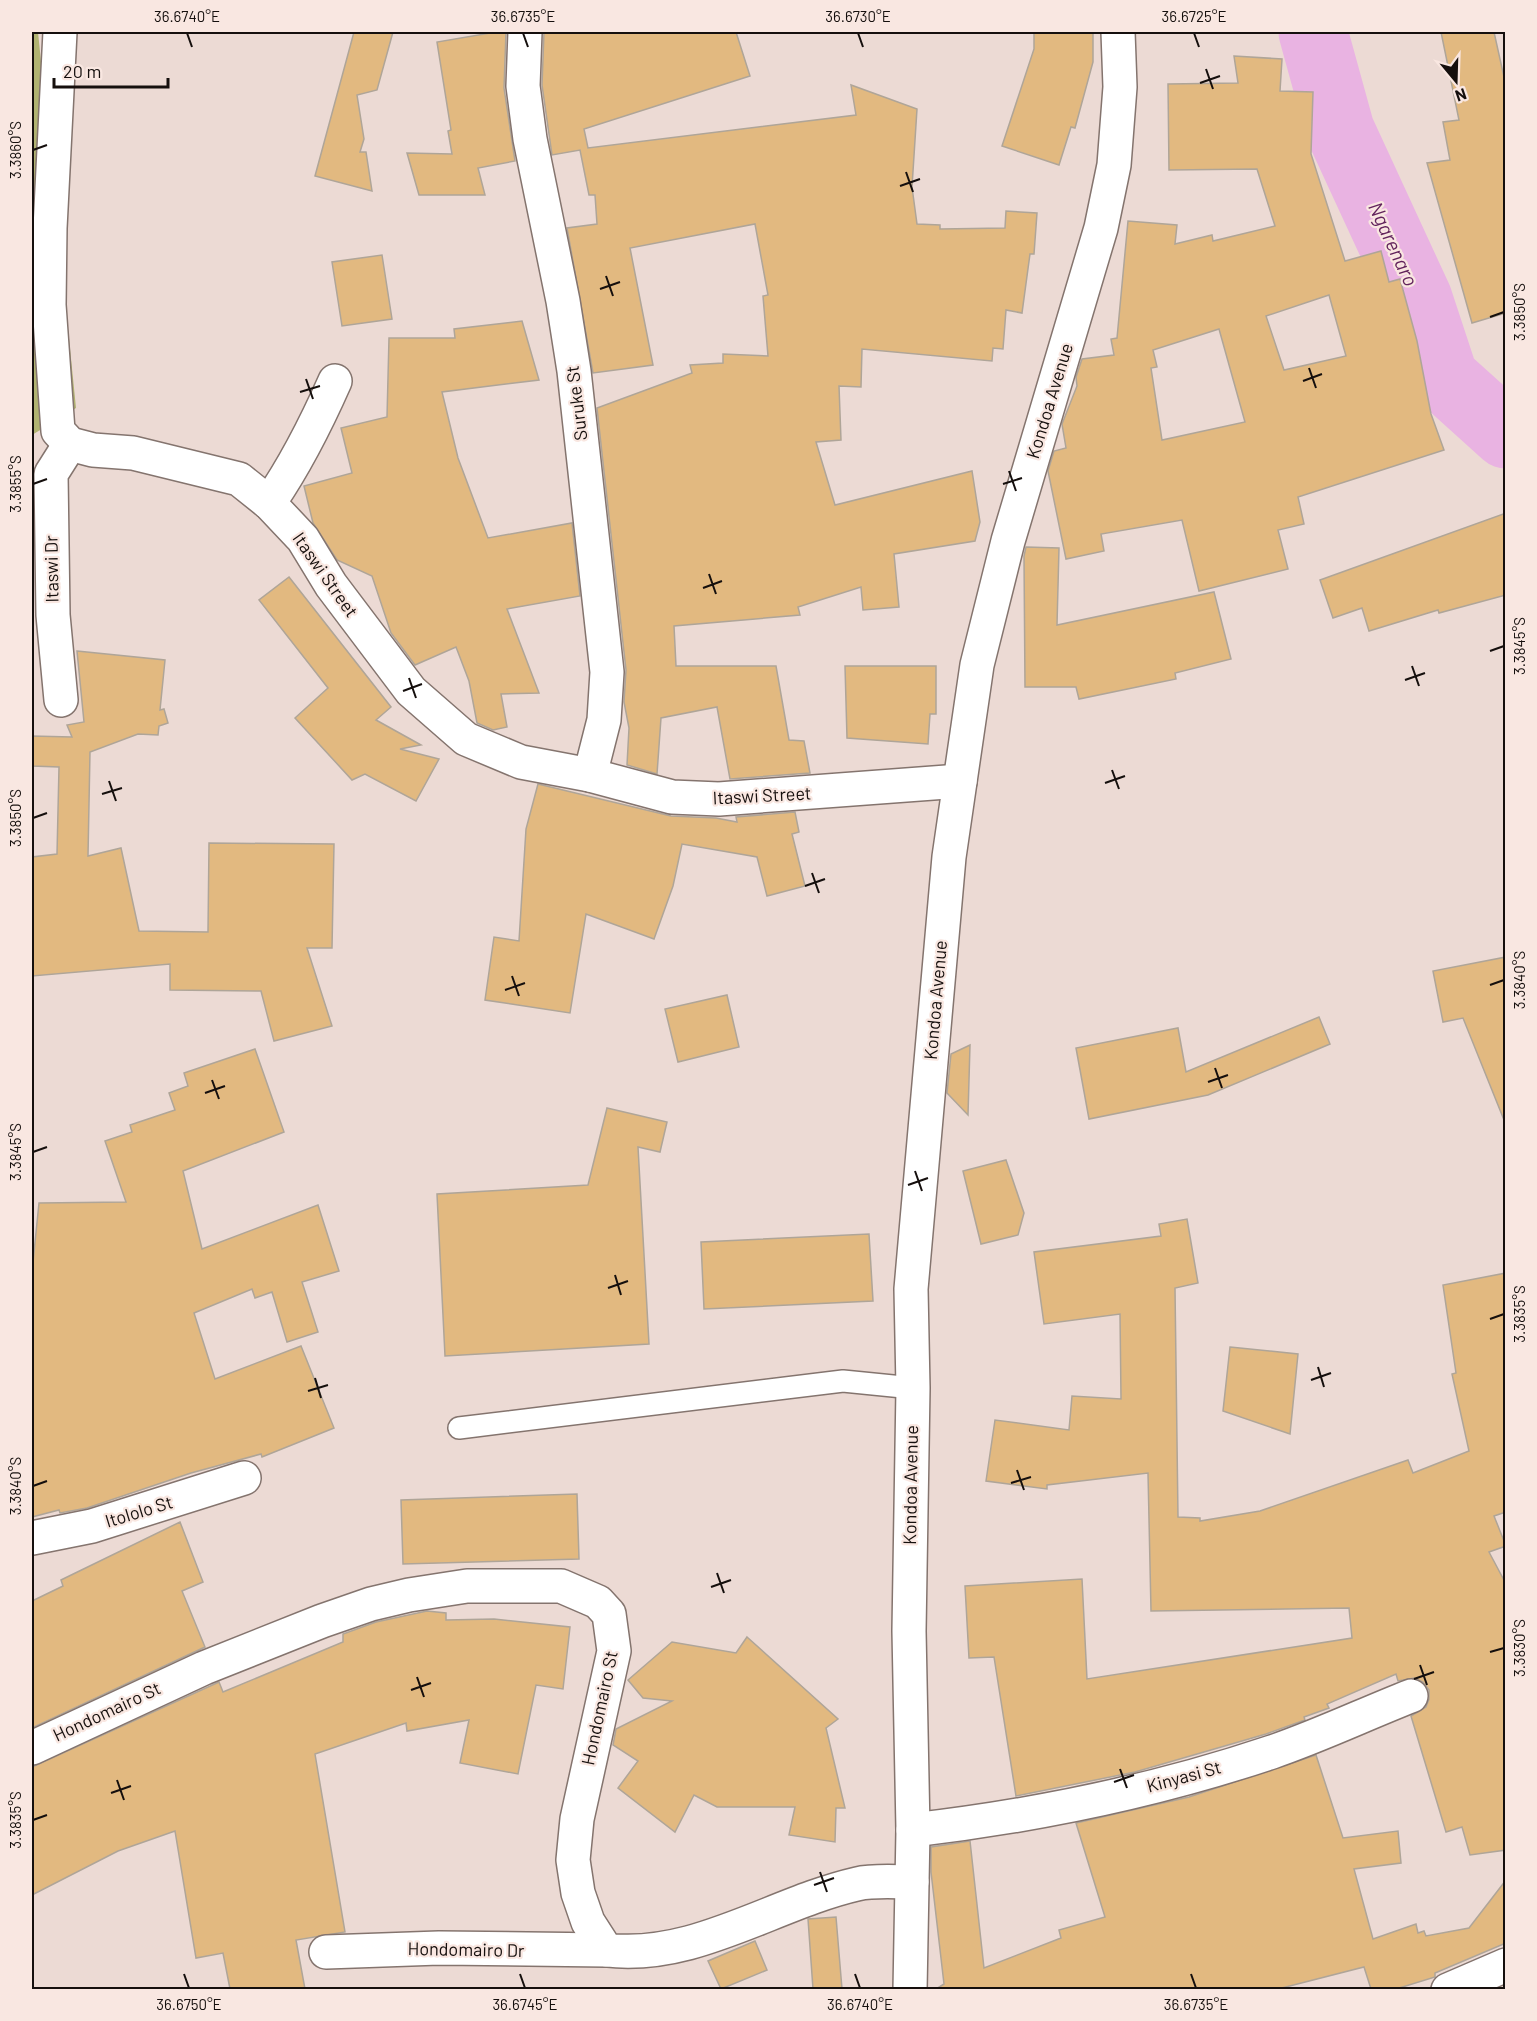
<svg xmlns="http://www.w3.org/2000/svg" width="1537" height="2021" font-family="Barlow,sans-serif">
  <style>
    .green { fill: #b1b371 }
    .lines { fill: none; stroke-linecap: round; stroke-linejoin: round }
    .river { stroke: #e9b3e2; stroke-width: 69 }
    .building { fill: #e2b980; stroke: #afa598; stroke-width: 1.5; fill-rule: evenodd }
    .lane-casing { stroke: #84746e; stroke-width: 24 }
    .street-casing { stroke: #84746e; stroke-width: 36 }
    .lane { stroke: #fff; stroke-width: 21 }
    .street { stroke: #fff; stroke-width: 33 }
    .ticks { fill: none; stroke: #150f0d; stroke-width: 2 }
    .labels { text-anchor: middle; stroke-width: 4.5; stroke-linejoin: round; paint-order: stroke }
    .street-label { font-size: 18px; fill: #150f0d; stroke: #f9e7e1 }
    .water-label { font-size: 20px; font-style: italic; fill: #63245d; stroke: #f9e7e1 }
    .neatline { fill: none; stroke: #150f0d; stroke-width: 2 }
    .ticks-label { font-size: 15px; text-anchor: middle; fill: #150f0d }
  </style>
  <rect width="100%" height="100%" fill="#ecdad4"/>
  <path class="green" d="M 32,32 L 38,32 L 76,408 L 32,435 Z"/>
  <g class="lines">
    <path class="river" d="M 1313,32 L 1340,130 L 1418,299 L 1444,378 L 1506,434"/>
  </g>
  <g class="building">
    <path d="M 354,32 L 393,32 L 377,90 L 357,95 L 364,139 L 360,152 L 366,152 L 372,191 L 315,176 Z"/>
    <path d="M 496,32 L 506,32 L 504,88 L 515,161 L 478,168 L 485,195 L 419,195 L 407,153 L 452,154 L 448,131 L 451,130 L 437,42 Z"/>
    <path d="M 544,32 L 736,32 L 750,76 L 584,129 L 588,148 L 856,115 L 851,85 L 917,109 L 912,187 L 917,224 L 940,225 L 940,229 L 1005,228 L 1006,211 L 1037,213 L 1034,254 L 1030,254 L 1022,313 L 1006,310 L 1003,349 L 993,348 L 992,361 L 862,349 L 861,387 L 839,386 L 841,440 L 816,442 L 835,505 L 972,471 L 980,522 L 975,541 L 894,554 L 899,607 L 863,610 L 861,587 L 798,607 L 800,615 L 674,626 L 676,666 L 776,666 L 789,740 L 804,741 L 810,773 L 730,779 L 717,707 L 661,718 L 657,774 L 627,765 L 629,728 L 624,702 L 626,670 L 597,408 L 692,373 L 690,365 L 723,363 L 723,354 L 768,356 L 763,296 L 768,295 L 755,224 L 630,248 L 653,365 L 593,373 L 567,228 L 597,224 L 595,195 L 589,195 L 580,150 L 552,155 L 542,85 Z"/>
    <path d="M 1034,32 L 1093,32 L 1093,62 L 1075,128 L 1071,127 L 1059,165 L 1002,146 L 1034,49 Z"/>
    <path d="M 1441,32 L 1494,32 L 1506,86 L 1506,313 L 1472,323 L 1427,163 L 1450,160 L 1443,122 L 1459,120 Z"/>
    <path d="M 1234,56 L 1282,59 L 1280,91 L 1313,92 L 1311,154 L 1345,261 L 1381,251 L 1389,282 L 1400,279 L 1417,341 L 1431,414 L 1444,450 L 1298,497 L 1304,524 L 1278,530 L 1288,569 L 1199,591 L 1182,520 L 1101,534 L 1104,551 L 1066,559 L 1048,471 L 1054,451 L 1066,448 L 1062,424 L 1077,386 L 1076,377 L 1082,359 L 1114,355 L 1111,339 L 1117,338 L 1128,221 L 1177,225 L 1175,244 L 1212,235 L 1213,241 L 1275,226 L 1257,169 L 1169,170 L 1168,84 L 1238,83 ZM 1329,295 L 1346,356 L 1284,370 L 1266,316 ZM 1219,329 L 1245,422 L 1162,440 L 1151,368 L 1157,367 L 1153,350 Z"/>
    <path d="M 382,255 L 392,319 L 342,326 L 332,262 Z"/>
    <path d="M 522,321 L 539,380 L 442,392 L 458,458 L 488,538 L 572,523 L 580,596 L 507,609 L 539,693 L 501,694 L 507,727 L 493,730 L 477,723 L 469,681 L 456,647 L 415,665 L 391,633 L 372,576 L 337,560 L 313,523 L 304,486 L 352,473 L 341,428 L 387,417 L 389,338 L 455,338 L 454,329 Z"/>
    <path d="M 1506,513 L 1506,595 L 1439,613 L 1438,610 L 1369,631 L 1362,608 L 1333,618 L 1320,580 Z"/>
    <path d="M 1026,547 L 1059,548 L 1057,625 L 1214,592 L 1231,659 L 1175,673 L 1176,679 L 1079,699 L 1076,687 L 1025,687 L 1024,556 Z"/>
    <path d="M 289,577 L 391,707 L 376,720 L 421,745 L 400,749 L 439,759 L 416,801 L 365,774 L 352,780 L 295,718 L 328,688 L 259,600 Z"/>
    <path d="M 77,651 L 165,660 L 160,710 L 164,709 L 168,723 L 159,726 L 158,735 L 138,734 L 90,752 L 88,856 L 121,848 L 139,931 L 208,932 L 209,843 L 334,844 L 332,948 L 307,948 L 332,1026 L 274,1041 L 261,991 L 170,990 L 170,964 L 32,976 L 32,857 L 57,854 L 59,767 L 32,766 L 32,736 L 72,737 L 67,725 L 84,722 Z"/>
    <path d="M 845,666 L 936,666 L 936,714 L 930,714 L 928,744 L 847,738 Z"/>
    <path d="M 538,784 L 671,816 L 716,818 L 737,822 L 736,817 L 795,812 L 799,832 L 792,834 L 805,886 L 767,896 L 757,857 L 682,844 L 673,886 L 654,939 L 586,914 L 570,1013 L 485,1000 L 494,937 L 519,941 L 526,829 Z"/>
    <path d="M 1506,957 L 1506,1120 L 1504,1120 L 1463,1018 L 1443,1022 L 1433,971 Z"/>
    <path d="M 727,995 L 739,1047 L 678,1062 L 665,1009 Z"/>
    <path d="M 1319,1017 L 1330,1044 L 1208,1095 L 1089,1119 L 1076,1048 L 1178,1028 L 1186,1072 Z"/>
    <path d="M 970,1045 L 968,1115 L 947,1093 L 951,1054 Z"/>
    <path d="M 255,1049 L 284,1132 L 183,1171 L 202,1249 L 318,1205 L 339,1271 L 302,1282 L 318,1332 L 287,1342 L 272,1292 L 255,1298 L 252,1289 L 194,1313 L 215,1379 L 301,1346 L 334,1428 L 262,1457 L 261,1454 L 191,1473 L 87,1508 L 60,1513 L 59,1510 L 32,1517 L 32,1272 L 39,1203 L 126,1202 L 105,1141 L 132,1132 L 130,1125 L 175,1110 L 169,1093 L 188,1086 L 184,1073 Z"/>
    <path d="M 607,1108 L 667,1122 L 660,1152 L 638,1147 L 649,1344 L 445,1356 L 437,1194 L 588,1185 Z"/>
    <path d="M 1006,1160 L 1024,1213 L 1018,1235 L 981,1244 L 963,1171 Z"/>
    <path d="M 1187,1219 L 1198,1283 L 1175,1288 L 1178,1517 L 1200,1518 L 1200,1521 L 1260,1511 L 1408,1460 L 1413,1473 L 1469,1451 L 1452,1374 L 1456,1373 L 1443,1285 L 1506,1273 L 1506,1512 L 1494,1516 L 1506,1546 L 1489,1552 L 1506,1584 L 1506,1850 L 1470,1855 L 1462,1827 L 1446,1832 L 1411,1716 L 1426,1707 L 1429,1699 L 1429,1690 L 1423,1682 L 1414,1678 L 1398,1681 L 1396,1674 L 1327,1704 L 1329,1708 L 1304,1717 L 1305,1720 L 1266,1734 L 1135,1772 L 1016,1796 L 994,1657 L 969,1658 L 965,1586 L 1082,1579 L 1087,1679 L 1352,1638 L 1349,1608 L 1151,1611 L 1148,1473 L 1047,1485 L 1047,1489 L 986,1481 L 995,1420 L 1069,1430 L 1072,1396 L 1121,1399 L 1120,1314 L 1044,1324 L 1034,1252 L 1161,1236 L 1159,1224 Z"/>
    <path d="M 869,1234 L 873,1301 L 704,1309 L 701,1242 Z"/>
    <path d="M 1230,1347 L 1298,1354 L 1290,1434 L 1223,1411 Z"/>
    <path d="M 577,1494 L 579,1559 L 403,1564 L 401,1500 Z"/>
    <path d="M 180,1522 L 203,1582 L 182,1591 L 205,1647 L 32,1728 L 32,1601 L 63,1586 L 61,1580 Z"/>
    <path d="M 427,1611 L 446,1613 L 446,1620 L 494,1619 L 570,1627 L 563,1689 L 536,1685 L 518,1774 L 460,1763 L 469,1720 L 407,1731 L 406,1723 L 315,1754 L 345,1932 L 296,1940 L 305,1989 L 230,1989 L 223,1953 L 196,1958 L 175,1831 L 118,1851 L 32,1895 L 32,1767 L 219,1682 L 223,1692 L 343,1642 L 343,1634 L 376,1622 Z"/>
    <path d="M 747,1637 L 838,1719 L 826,1728 L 845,1808 L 836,1808 L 835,1842 L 789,1835 L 795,1807 L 717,1807 L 694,1795 L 675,1832 L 618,1788 L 638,1761 L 613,1745 L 616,1729 L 672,1701 L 643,1698 L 628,1680 L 672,1642 L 736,1653 Z"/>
    <path d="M 1316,1755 L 1343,1838 L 1398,1831 L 1401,1863 L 1354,1869 L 1373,1939 L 1416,1924 L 1418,1933 L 1424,1931 L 1426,1936 L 1469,1928 L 1506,1880 L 1506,1943 L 1435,1973 L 1435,1977 L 1396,1989 L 1371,1989 L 1364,1967 L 1278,1989 L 936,1989 L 944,1984 L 931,1872 L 931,1847 L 970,1841 L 984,1968 L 1061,1938 L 1059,1930 L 1105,1917 L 1076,1823 L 1189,1797 Z"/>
    <path d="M 836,1917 L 842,1989 L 813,1989 L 808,1919 Z"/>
    <path d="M 755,1941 L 767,1970 L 721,1989 L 708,1961 Z"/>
  </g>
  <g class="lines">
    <defs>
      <path id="lane" d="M 459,1428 L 843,1381 L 913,1388"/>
      <g id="street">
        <path d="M 60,32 L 50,228 L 49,305 L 58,431 L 70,444 L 93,450 L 133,453 L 239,479 L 269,503 L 303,539 L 331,585 L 411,691 L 466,739 L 521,762 L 590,775 L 672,797 L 719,799 L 960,781"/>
        <path d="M 525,32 L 523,86 L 530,139 L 563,301 L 574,371 L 607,672 L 604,720 L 590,775"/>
        <path d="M 269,503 C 296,464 316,424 335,381"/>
        <path d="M 61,700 L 53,615 L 51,474 L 70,444"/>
        <path d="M 32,1538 L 92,1526 L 244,1478"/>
        <path d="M 32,1748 L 204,1668 L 322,1621 L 371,1604 L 409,1595 L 467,1586 L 561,1586 L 598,1602 L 609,1614 L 614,1651 L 577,1819 L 573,1860 L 578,1893 L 588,1922 L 606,1950 C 694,1961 774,1903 857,1884 C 874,1880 895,1882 912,1882"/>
        <path d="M 913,1830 C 1034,1816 1156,1791 1272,1752 C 1319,1736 1365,1714 1411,1696"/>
        <path d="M 326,1952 L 439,1948 L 606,1950"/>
        <path d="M 910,1990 L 913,1830 L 909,1631 L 913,1388 L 911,1289 L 949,857 L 977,665 L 1008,541 L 1101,228 L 1114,165 L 1120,87 L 1118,32"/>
        <path d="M 1448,1990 L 1506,1965"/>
      </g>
    </defs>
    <use href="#lane" class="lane-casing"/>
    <use href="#street" class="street-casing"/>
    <use href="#lane" class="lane"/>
    <use href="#street" class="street"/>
  </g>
  <path class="ticks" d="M 187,33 L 192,47M 523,33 L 528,47M 858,33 L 863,47M 1194,33 L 1199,47M 1206,69 L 1213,89M 1200,83 L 1220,76M 33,150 L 47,145M 906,172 L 913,192M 900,186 L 920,179M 606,276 L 613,296M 600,289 L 620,282M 1490,317 L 1504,312M 1309,368 L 1316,388M 306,379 L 313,399M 1303,381 L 1322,374M 300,392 L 320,386M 1009,471 L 1016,491M 33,484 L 47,479M 1003,484 L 1022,478M 709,574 L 716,594M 703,588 L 722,581M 1490,651 L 1504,646M 1412,666 L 1419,686M 409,678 L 416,698M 1405,680 L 1425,673M 403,691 L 422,684M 1112,770 L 1119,789M 109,781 L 116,801M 1105,783 L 1125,776M 102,794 L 122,788M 33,818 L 47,813M 812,873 L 819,893M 805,886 L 825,879M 512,976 L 519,996M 1490,985 L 1504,980M 505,990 L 525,983M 1215,1068 L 1222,1088M 212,1080 L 219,1099M 1208,1082 L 1228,1075M 205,1093 L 225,1086M 33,1152 L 47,1147M 915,1171 L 922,1191M 908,1185 L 928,1178M 615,1275 L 621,1295M 608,1288 L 628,1281M 1490,1319 L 1504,1314M 1318,1367 L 1324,1387M 315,1378 L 321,1398M 1311,1380 L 1331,1373M 308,1391 L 328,1385M 1017,1470 L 1024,1490M 1011,1483 L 1031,1477M 33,1486 L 47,1481M 717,1573 L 724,1593M 711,1587 L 731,1580M 1490,1652 L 1504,1648M 1420,1665 L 1427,1685M 417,1677 L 424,1697M 1414,1679 L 1434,1672M 411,1690 L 431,1683M 1120,1769 L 1127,1788M 117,1780 L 124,1800M 1114,1782 L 1134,1775M 111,1793 L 131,1786M 33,1820 L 47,1815M 820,1872 L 827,1892M 814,1885 L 834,1878M 184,1974 L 189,1988M 520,1974 L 525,1988M 855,1974 L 860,1988M 1191,1974 L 1196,1988"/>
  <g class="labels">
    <g class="street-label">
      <text transform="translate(1050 401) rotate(-73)" y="6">Kondoa Avenue</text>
      <text transform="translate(577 403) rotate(-97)" y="6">Suruke St</text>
      <text transform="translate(52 569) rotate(-91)" y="6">Itaswi Dr</text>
      <text transform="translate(325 575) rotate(55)" y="6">Itaswi Street</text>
      <text transform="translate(762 796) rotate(-3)" y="6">Itaswi Street</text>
      <text transform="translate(936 1000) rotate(-85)" y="6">Kondoa Avenue</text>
      <text transform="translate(911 1485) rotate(-89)" y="6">Kondoa Avenue</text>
      <text transform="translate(139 1512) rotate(-17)" y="6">Itololo St</text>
      <text transform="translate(600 1708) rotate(-78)" y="6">Hondomairo St</text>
      <text transform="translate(107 1712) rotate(-25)" y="6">Hondomairo St</text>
      <text transform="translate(1184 1777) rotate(-15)" y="6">Kinyasi St</text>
      <text transform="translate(466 1950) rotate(1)" y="6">Hondomairo Dr</text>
    </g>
    <g class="water-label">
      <text transform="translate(1393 244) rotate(65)" y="7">Ngarenaro</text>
    </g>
  </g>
  <rect width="1537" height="2021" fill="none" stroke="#f9e7e1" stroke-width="66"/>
  <g transform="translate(1456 81) rotate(161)" stroke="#f9e7e1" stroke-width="4.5" paint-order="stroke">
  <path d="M0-4.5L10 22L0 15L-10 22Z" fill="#150f0d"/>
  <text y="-9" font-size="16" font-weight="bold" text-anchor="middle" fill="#150f0d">N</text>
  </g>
  <path d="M54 78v9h114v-9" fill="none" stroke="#150f0d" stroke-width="3"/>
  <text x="63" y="78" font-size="18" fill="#150f0d" stroke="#f9e7e1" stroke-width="4.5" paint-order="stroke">20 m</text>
  <rect x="33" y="33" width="1471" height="1955" class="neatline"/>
  <g class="ticks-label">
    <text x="187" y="22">36.6740°E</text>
    <text x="523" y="22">36.6735°E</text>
    <text x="858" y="22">36.6730°E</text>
    <text x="1194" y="22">36.6725°E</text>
    <text transform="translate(16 150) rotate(-90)" y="5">3.3860°S</text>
    <text transform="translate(1520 312) rotate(-90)" y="5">3.3850°S</text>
    <text transform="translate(16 484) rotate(-90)" y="5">3.3855°S</text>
    <text transform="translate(1520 646) rotate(-90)" y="5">3.3845°S</text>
    <text transform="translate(16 818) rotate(-90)" y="5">3.3850°S</text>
    <text transform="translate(1520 980) rotate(-90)" y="5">3.3840°S</text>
    <text transform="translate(16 1152) rotate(-90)" y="5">3.3845°S</text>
    <text transform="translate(1520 1314) rotate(-90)" y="5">3.3835°S</text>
    <text transform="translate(16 1486) rotate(-90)" y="5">3.3840°S</text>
    <text transform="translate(1520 1648) rotate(-90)" y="5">3.3830°S</text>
    <text transform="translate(16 1820) rotate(-90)" y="5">3.3835°S</text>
    <text x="189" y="2010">36.6750°E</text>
    <text x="525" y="2010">36.6745°E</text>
    <text x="860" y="2010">36.6740°E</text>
    <text x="1196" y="2010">36.6735°E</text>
  </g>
</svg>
